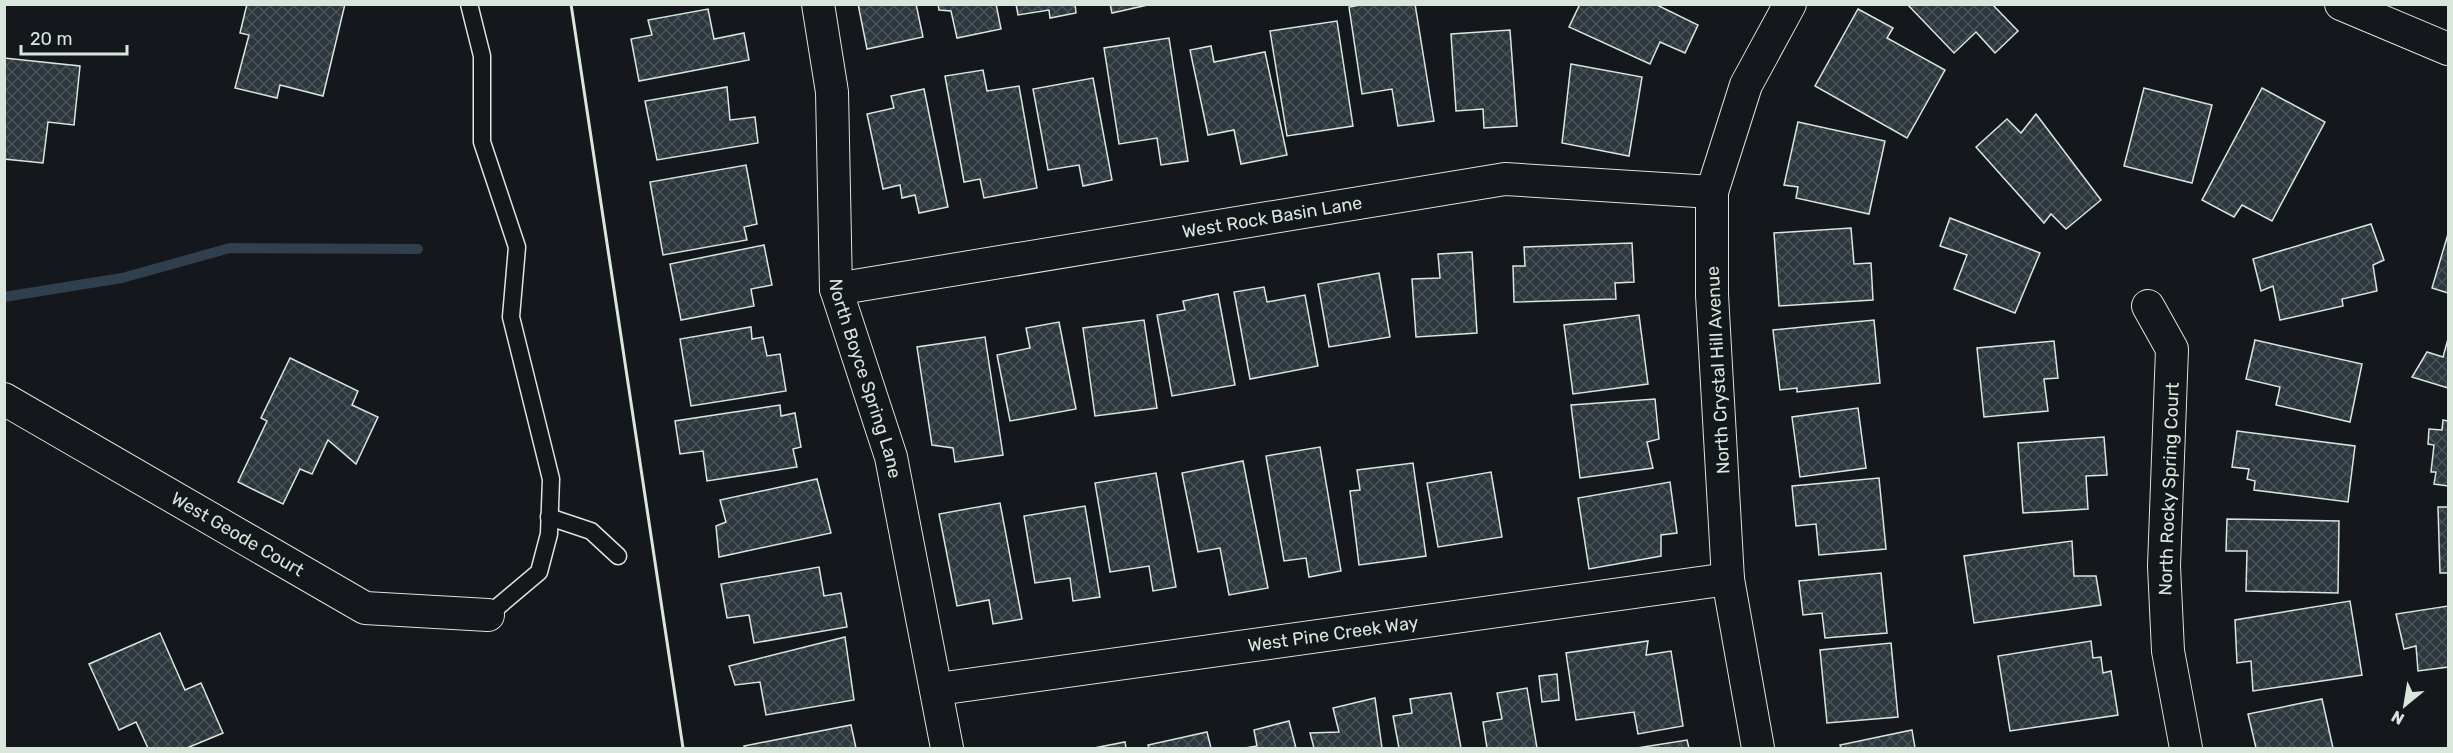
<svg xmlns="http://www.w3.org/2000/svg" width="2453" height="753" font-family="Rubik,sans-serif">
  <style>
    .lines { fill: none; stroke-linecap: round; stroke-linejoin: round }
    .stream { stroke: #2f3f4d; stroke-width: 10 }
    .building { fill: url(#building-cross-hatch); stroke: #d8e6dc; stroke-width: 1.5 }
    .service-casing { stroke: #d8e6dc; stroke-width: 19 }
    .minor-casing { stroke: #d8e6dc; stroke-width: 34 }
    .service { stroke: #14181c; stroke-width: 16 }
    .minor { stroke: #14181c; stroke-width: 32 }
    .wall { stroke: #d8e6dc; stroke-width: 3 }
    .labels { text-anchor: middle; stroke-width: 4.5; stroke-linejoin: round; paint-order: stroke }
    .street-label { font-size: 18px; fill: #d8e6dc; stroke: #14181c }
  </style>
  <defs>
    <pattern id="building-cross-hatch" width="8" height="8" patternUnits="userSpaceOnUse" patternTransform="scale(1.5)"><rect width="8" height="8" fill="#2c363c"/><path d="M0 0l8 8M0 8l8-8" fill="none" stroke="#4a5358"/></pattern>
  </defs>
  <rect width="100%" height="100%" fill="#14181c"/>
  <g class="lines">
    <path class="stream" d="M 4,297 L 122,278 L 230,248 L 418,249"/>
  </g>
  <g class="building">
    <path d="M 247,4 L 345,4 L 323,96 L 280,85 L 277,98 L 235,88 L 249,35 L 240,33 Z"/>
    <path d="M 858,4 L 916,4 L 923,37 L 867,49 Z"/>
    <path d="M 938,4 L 996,4 L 1001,29 L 957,38 L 951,11 L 939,10 Z"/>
    <path d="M 1016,4 L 1075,4 L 1076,13 L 1050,18 L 1049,10 L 1018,15 Z"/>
    <path d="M 1110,4 L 1152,4 L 1112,13 Z"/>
    <path d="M 1366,4 L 1415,4 L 1434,121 L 1398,126 L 1392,89 L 1362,94 L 1349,7 Z"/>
    <path d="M 1580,4 L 1655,4 L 1698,25 L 1685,53 L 1660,42 L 1650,64 L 1569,27 Z"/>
    <path d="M 1907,4 L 1992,4 L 2018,31 L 1995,53 L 1976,32 L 1954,53 Z"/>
    <path d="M 708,9 L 714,39 L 744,33 L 749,60 L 639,81 L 631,39 L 652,35 L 648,20 Z"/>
    <path d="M 1858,9 L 1893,28 L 1887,38 L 1945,70 L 1907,138 L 1815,86 Z"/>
    <path d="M 1337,21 L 1353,126 L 1287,136 L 1270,31 Z"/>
    <path d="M 1510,30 L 1517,126 L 1484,128 L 1483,109 L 1456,111 L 1451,34 Z"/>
    <path d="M 1169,38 L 1188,161 L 1161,165 L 1157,138 L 1119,144 L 1104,48 Z"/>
    <path d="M 1211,46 L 1214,62 L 1265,52 L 1287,155 L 1241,164 L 1234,130 L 1208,135 L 1190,50 Z"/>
    <path d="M 4,58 L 80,66 L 74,125 L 48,122 L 43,163 L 4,159 Z"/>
    <path d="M 1571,64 L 1642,77 L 1629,156 L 1562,143 Z"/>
    <path d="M 983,70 L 987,91 L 1019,86 L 1037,188 L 984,198 L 980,179 L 964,182 L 945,76 Z"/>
    <path d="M 1093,78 L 1112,180 L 1083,186 L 1079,165 L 1048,170 L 1033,89 Z"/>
    <path d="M 727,87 L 730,120 L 755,117 L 758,143 L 657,160 L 645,101 Z"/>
    <path d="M 2144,88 L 2212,105 L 2192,183 L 2124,166 Z"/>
    <path d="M 2262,88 L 2325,122 L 2272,221 L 2242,205 L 2234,217 L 2202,200 Z"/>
    <path d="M 924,89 L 948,207 L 919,213 L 915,195 L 902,198 L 900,185 L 883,189 L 867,114 L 894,108 L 891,96 Z"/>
    <path d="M 2036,114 L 2101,200 L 2066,229 L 2051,214 L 2044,223 L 1976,147 L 2007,119 L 2021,133 Z"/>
    <path d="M 1798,122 L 1885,141 L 1869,214 L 1796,198 L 1798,187 L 1784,185 Z"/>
    <path d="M 746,165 L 757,224 L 744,227 L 747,240 L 663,255 L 650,182 Z"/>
    <path d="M 1950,218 L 2040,253 L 2015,313 L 1954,289 L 1967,255 L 1940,246 Z"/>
    <path d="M 2371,224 L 2384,260 L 2373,265 L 2377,291 L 2342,299 L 2343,306 L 2280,320 L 2273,286 L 2261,291 L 2253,259 Z"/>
    <path d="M 1851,228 L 1854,264 L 1871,263 L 1873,300 L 1779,306 L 1774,233 Z"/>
    <path d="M 2448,234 L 2448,293 L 2432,288 Z"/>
    <path d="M 1632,243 L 1634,282 L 1615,283 L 1616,299 L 1514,302 L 1513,266 L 1525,266 L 1524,247 Z"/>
    <path d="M 764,245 L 772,285 L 751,289 L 754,306 L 681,320 L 670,264 Z"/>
    <path d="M 1472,252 L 1477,333 L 1416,337 L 1412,279 L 1440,278 L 1438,254 Z"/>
    <path d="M 1379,273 L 1390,337 L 1329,347 L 1318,284 Z"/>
    <path d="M 1264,287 L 1267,302 L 1305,295 L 1318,366 L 1250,379 L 1234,292 Z"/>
    <path d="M 1218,294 L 1235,385 L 1172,396 L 1157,315 L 1185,310 L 1183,301 Z"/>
    <path d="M 1639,315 L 1648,384 L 1573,394 L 1564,325 Z"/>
    <path d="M 1144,320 L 1157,408 L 1095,416 L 1083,328 Z"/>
    <path d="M 1874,320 L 1880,383 L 1797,392 L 1797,388 L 1780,390 L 1773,330 Z"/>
    <path d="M 1059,322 L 1076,409 L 1010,421 L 997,355 L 1030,348 L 1026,328 Z"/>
    <path d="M 751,327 L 752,339 L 763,337 L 767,356 L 780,354 L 786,391 L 691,406 L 680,339 Z"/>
    <path d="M 985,337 L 1003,455 L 955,462 L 953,448 L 932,445 L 917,347 Z"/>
    <path d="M 2448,339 L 2448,388 L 2412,377 L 2427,352 L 2443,357 Z"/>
    <path d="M 2255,340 L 2362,364 L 2350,422 L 2276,405 L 2280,387 L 2246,379 Z"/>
    <path d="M 2054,341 L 2058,378 L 2044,379 L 2048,411 L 1984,417 L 1977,348 Z"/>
    <path d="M 290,358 L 358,391 L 352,405 L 378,417 L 356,464 L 328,440 L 312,474 L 300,469 L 283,504 L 238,482 L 267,421 L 261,418 Z"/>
    <path d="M 1655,399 L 1659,439 L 1647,442 L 1653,468 L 1580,478 L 1571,405 Z"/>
    <path d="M 780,405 L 781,416 L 795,413 L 801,447 L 793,449 L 797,467 L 707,481 L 703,451 L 680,454 L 675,421 Z"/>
    <path d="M 1858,408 L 1866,468 L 1800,477 L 1792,417 Z"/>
    <path d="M 2443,420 L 2448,421 L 2448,486 L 2434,484 L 2436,472 L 2431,472 L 2434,445 L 2428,444 L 2429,429 L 2442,430 Z"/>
    <path d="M 2237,431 L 2355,446 L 2348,502 L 2254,490 L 2255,481 L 2247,479 L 2249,469 L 2232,467 Z"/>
    <path d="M 2104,437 L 2107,475 L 2086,476 L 2088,509 L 2023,513 L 2018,443 Z"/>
    <path d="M 1320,447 L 1341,571 L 1309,577 L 1306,558 L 1284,561 L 1266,456 Z"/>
    <path d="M 1243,461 L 1268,588 L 1229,595 L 1220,548 L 1198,552 L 1182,473 Z"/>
    <path d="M 1413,463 L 1426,556 L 1359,565 L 1350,491 L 1360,490 L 1357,470 Z"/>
    <path d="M 1491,472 L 1502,537 L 1438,547 L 1427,483 Z"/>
    <path d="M 1156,473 L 1176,587 L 1153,591 L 1149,566 L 1110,572 L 1095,483 Z"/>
    <path d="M 1879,478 L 1886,549 L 1819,555 L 1816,524 L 1796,526 L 1792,486 Z"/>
    <path d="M 817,479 L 831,533 L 719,557 L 716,526 L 726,522 L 720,500 Z"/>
    <path d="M 1670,482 L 1677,533 L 1661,535 L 1661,556 L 1589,569 L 1578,498 Z"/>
    <path d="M 1000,503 L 1022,619 L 993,624 L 989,600 L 957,606 L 939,514 Z"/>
    <path d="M 1085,506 L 1100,597 L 1073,601 L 1070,578 L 1035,583 L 1024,516 Z"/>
    <path d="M 2438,507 L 2448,507 L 2448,573 L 2440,573 Z"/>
    <path d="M 2227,519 L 2339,521 L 2338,593 L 2246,591 L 2247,551 L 2226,551 Z"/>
    <path d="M 2072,541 L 2074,576 L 2096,576 L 2101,605 L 1974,623 L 1964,556 Z"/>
    <path d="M 819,567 L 824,596 L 841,593 L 847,627 L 754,643 L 749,615 L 727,618 L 721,584 Z"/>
    <path d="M 1881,573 L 1887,633 L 1825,638 L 1822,613 L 1803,615 L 1799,581 Z"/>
    <path d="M 2350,601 L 2362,675 L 2253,691 L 2251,661 L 2237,663 L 2235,620 Z"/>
    <path d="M 2448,606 L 2448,667 L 2418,671 L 2416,646 L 2404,649 L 2396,614 Z"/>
    <path d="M 160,633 L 185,690 L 201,683 L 223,733 L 187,748 L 148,748 L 136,722 L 119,730 L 89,664 Z"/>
    <path d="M 845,637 L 854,700 L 766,715 L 760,682 L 735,685 L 729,666 Z"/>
    <path d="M 1648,641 L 1646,655 L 1671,651 L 1683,726 L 1638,734 L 1634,712 L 1576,720 L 1566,653 Z"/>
    <path d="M 2091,641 L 2093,658 L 2101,657 L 2103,673 L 2111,671 L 2118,715 L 2010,731 L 1998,656 Z"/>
    <path d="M 1891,643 L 1898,717 L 1827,723 L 1820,650 Z"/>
    <path d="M 1557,674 L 1559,700 L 1542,702 L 1539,676 Z"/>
    <path d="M 1527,688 L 1537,748 L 1487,748 L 1483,722 L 1502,719 L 1497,693 Z"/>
    <path d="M 1451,693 L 1461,748 L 1399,748 L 1393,716 L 1412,713 L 1410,699 Z"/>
    <path d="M 1375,698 L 1382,748 L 1314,748 L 1310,733 L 1339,732 L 1333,708 Z"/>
    <path d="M 2322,699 L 2333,748 L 2256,748 L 2248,714 Z"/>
    <path d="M 1289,721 L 1296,748 L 1245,748 L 1257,746 L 1254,730 Z"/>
    <path d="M 851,725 L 856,748 L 745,748 L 744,746 Z"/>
    <path d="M 1912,730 L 1915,748 L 1841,748 L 1840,745 Z"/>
    <path d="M 1207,732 L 1211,748 L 1149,748 L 1148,745 Z"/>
    <path d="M 1687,740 L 1689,748 L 1637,748 Z"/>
    <path d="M 1125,742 L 1126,748 L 1094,748 Z"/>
  </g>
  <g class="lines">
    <defs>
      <g id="service">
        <path d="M 469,4 L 482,56 L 482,142 L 517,247 L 511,317 L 551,479 L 549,534 L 539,572 L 488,615"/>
        <path d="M 549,517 L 591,531 L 618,556"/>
      </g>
      <g id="minor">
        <path id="s1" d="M 818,4 L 832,92 L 836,289 L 891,457 L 947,748"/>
        <path d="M 2341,4 L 2448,49"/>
        <path id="s2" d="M 836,289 L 1505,179 L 1712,192"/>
        <path d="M 2148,306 L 2172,349 L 2164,566 L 2168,651 L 2186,748"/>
        <path id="s3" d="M 4,399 L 365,608 L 488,615"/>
        <path id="s4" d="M 938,689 L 1728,579"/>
        <path d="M 1758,748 L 1728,579 L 1712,295 L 1712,192 L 1746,85 L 1790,4"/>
      </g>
    </defs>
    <use href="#service" class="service-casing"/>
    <use href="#minor" class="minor-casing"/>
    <use href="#service" class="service"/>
    <use href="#minor" class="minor"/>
    <path class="wall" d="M 571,4 L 683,748"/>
  </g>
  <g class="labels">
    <g class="street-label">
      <text dy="6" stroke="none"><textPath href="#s2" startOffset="442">West Rock Basin Lane</textPath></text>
      <text transform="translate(1718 370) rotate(-93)" y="6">North Crystal Hill Avenue</text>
      <text dy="6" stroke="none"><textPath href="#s1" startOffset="380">North Boyce Spring Lane</textPath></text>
      <text transform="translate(2169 489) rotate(-88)" y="6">North Rocky Spring Court</text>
      <text dy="6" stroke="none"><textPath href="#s3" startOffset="270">West Geode Court</textPath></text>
      <text dy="6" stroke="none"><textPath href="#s4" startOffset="399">West Pine Creek Way</textPath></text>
    </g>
  </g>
  <rect width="2453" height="753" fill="none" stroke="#d8e6dc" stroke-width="12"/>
  <g transform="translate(2405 705) rotate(210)" stroke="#14181c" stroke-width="4.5" paint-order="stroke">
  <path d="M0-4.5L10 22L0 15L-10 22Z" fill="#d8e6dc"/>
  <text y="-9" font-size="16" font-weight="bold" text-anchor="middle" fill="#d8e6dc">N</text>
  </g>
  <path d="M21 45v9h106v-9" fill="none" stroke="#d8e6dc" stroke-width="3"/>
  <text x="30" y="45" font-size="18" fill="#d8e6dc" stroke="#14181c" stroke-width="4.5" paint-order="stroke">20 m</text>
</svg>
